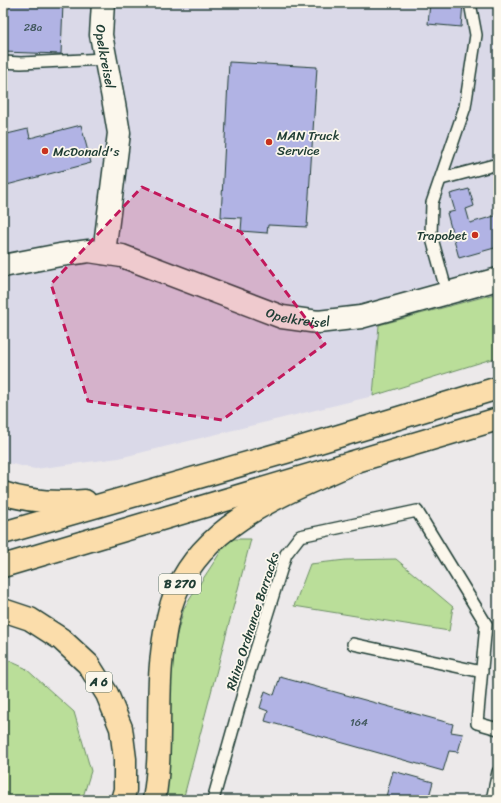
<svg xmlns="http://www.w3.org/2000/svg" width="501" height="803" font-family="Sriracha,sans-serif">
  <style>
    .built { fill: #dad9e8 }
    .green { fill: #bade99; stroke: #6c8e66 }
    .building { fill: #b1b3e4; stroke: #1f3d34 }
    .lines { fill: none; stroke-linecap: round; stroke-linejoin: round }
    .service-casing { stroke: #1f3d34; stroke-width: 14 }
    .minor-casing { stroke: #1f3d34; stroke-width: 25 }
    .trunk-casing { stroke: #1f3d34; stroke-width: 25 }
    .motorway-casing { stroke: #1f3d34; stroke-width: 25 }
    .service { stroke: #fbf7ec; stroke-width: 11 }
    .minor { stroke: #fbf7ec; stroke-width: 22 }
    .trunk { stroke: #fbddab; stroke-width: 22 }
    .motorway { stroke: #fbddab; stroke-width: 22 }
    .marked { fill: #c2185b; fill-opacity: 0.2; stroke: #c2185b; stroke-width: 3; stroke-dasharray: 8 5; stroke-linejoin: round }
    .poi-dot { fill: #c8321e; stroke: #fbf7ec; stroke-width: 1.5 }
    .labels { text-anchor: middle; stroke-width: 3.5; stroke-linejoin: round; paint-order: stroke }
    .number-label { font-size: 11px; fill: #445a60 }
    .shield { fill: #fbf7ec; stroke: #61756b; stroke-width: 1 }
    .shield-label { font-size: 12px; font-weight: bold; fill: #1f3d34 }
    .street-label { font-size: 13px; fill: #1f3d34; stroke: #fbf7ec }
    .poi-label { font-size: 13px; fill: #1f3d34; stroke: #fbf7ec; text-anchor: start }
  </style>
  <rect width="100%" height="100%" fill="#ece9ea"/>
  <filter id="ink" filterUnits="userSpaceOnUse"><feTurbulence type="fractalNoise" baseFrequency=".025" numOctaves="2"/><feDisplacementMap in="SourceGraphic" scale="8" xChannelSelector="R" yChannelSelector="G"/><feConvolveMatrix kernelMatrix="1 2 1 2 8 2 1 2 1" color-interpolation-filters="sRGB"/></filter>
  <g filter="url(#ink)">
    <path class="built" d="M 3,3 L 498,3 L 498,293 L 379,325 L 373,396 L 119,458 L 35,469 L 3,462 Z"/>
    <g class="green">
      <path d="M 498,293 L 498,357 L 373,396 L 379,325 Z"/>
      <path d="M 229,539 L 251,539 L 183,800 L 163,800 L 168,668 L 184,608 Z"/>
      <path d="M 396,559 L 453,607 L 449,631 L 294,606 L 310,564 L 346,560 Z"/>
      <path d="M 3,658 L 25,668 L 74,712 L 91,771 L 82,800 L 3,800 Z"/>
    </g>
    <g class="building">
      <path d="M 3,3 L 63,3 L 61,54 L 3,52 Z"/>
      <path d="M 430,3 L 463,3 L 461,27 L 428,24 Z"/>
      <path d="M 229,62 L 317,67 L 307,227 L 268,225 L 267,233 L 241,231 L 242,218 L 221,217 Z"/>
      <path d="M 81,125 L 91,163 L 3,186 L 3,135 L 28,129 L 30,138 Z"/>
      <path d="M 469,189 L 474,206 L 466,209 L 470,223 L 498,215 L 498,247 L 459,258 L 447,213 L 455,211 L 450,194 Z"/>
      <path d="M 280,677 L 453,724 L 451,732 L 463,734 L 458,752 L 449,751 L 443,771 L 265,721 L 268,711 L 260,708 L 265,691 L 274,695 Z"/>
      <path d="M 393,771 L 433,782 L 428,800 L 385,800 Z"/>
    </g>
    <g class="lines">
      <defs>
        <g id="service">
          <path d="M 3,62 L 21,63 L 105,59"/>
          <path d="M 441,179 L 498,164"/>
          <path d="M 447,293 L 431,235 L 432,203 L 465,107 L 476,35 L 470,3"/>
          <path d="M 353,644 L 482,672"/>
          <path d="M 213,800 L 250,669 L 286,554 L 300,536 L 417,511 L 486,624 L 477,723 L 498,729"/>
          <path d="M 492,800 L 498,772"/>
        </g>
        <g id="minor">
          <path id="s1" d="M 103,3 L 101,35 L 113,98 L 119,133 L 104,253"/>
          <path id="s2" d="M 3,266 L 60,255 L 89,251 L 122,256 L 282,317 L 318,322 L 361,317 L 498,279"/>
        </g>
        <g id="trunk">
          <path d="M 3,493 C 28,502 58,503 85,501"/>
          <path d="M 3,533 L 286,452 L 498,388"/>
          <path d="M 3,566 L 498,419"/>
        </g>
        <g id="motorway">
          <path d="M 3,610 L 30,619 L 61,639 L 88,664 L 107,694 L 121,728 L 125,759 L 125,790 L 122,800"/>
          <path d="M 154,800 C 162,755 157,709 161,664 C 163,642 168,609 177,590 C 209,519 290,492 355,462"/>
        </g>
      </defs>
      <use href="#service" class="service-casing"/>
      <use href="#minor" class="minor-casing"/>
      <use href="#trunk" class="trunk-casing"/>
      <use href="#motorway" class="motorway-casing"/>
      <use href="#service" class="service"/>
      <use href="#minor" class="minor"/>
      <use href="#trunk" class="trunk"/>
      <use href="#motorway" class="motorway"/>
    </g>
  </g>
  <path class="marked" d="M 142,187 L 241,232 L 325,344 L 222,420 L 88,401 L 51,284 Z"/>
  <g class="poi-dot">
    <circle cx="269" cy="142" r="4"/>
    <circle cx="45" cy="151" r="4"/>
    <circle cx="475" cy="235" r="4"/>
  </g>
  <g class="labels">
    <g class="number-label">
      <text x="33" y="31">28a</text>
      <text x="359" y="726">164</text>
    </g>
    <g class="shield">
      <rect x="159" y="574" width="42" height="20" rx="3"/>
      <rect x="86" y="672" width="26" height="20" rx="3"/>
    </g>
    <g class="shield-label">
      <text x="180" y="588">B 270</text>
      <text x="99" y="686">A 6</text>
    </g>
    <g class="street-label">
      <text dy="5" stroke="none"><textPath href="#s1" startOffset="54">Opelkreisel</textPath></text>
      <text dy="5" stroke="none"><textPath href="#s2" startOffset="308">Opelkreisel</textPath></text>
      <text transform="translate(252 621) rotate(-72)" y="5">Rhine Ordnance Barracks</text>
    </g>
    <g class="poi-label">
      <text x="277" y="140">MAN Truck<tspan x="277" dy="15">Service</tspan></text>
      <text x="53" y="156">McDonald's</text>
      <text x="467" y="240" text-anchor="end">Trapobet</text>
    </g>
  </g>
  <rect width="501" height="803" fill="none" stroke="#fbf7ec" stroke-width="16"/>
  <rect x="8" y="8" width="485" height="787" fill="none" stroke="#1f3d34" stroke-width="1.5" filter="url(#ink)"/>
</svg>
